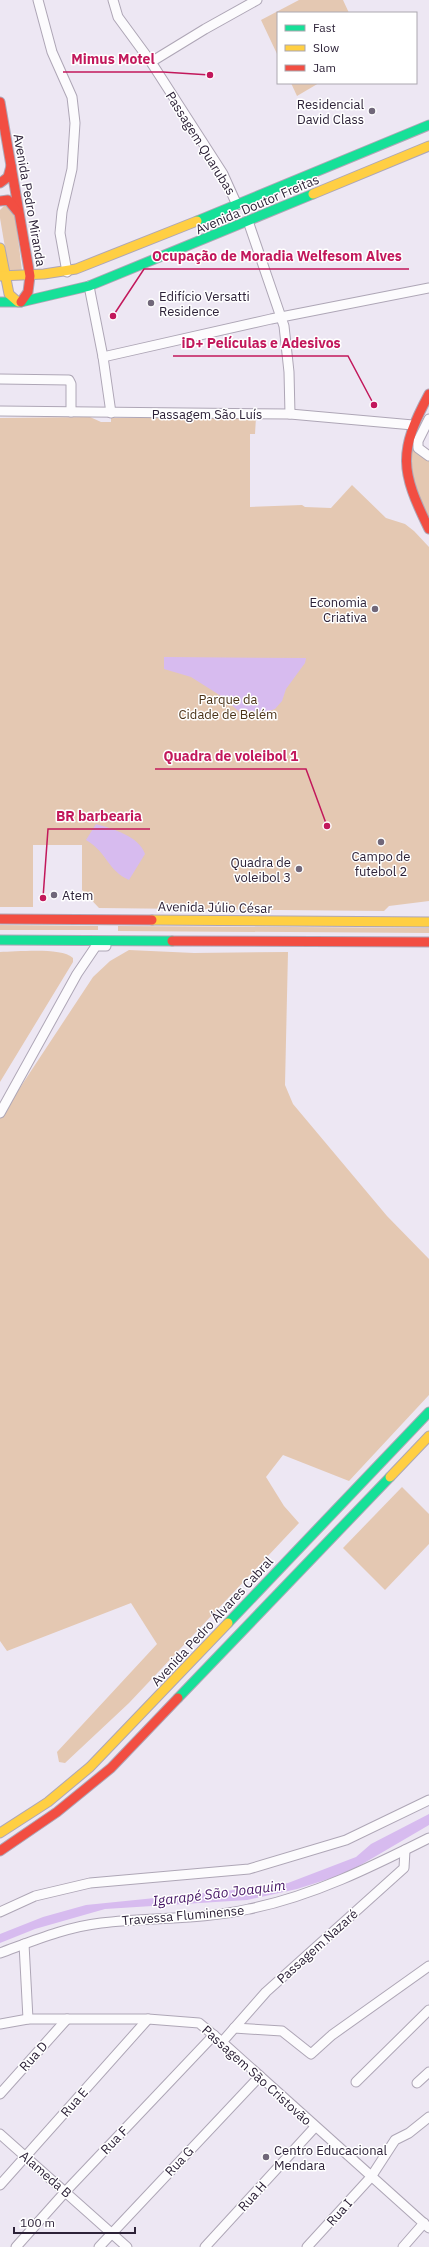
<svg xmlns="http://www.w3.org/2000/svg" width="429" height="2247" font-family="'IBM Plex Sans',sans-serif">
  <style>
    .green { fill: #e4c8b2 }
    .water { fill: #d7bbef }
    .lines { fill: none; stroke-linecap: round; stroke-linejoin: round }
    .street-casing { stroke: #aea6b6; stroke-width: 11 }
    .fast-casing { stroke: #aea6b6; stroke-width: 11 }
    .slow-casing { stroke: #aea6b6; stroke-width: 11 }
    .jam-casing { stroke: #aea6b6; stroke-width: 11 }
    .street { stroke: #fcfbfd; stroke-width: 9 }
    .fast { stroke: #16e098; stroke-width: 9 }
    .slow { stroke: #ffcf43; stroke-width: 9 }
    .jam { stroke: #f24e42; stroke-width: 9 }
    .poi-dot { fill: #706779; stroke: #fff; stroke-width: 1.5 }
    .labels { text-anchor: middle; stroke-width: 3; stroke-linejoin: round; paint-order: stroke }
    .poi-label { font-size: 13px; fill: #2d2238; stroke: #fff; text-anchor: end }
    .street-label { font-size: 13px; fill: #2d2238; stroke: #fff }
    .park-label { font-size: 13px; fill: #4b3318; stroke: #fff }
    .water-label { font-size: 14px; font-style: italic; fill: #441263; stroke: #fff }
    .leader { fill: none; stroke: #c2185b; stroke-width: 1.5 }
    .callout-dot { fill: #c2185b; stroke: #fff; stroke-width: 1.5 }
    .callout-label { font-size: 14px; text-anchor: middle; font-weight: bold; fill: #c2185b; stroke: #fff; stroke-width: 3; stroke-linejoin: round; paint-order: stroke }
  </style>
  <rect width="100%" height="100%" fill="#ede7f3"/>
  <g class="green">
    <path d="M 299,0 L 343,0 L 349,13 L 278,13 L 278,56 L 261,20 Z"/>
    <path d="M 291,83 L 319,83 L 297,96 Z"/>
    <path d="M 5,205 L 15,214 L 22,271 L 9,271 L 0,218 L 0,210 Z"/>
    <path d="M 90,417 L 101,422 L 111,422 L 111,418 L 256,417 L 255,434 L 250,434 L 250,507 L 302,505 L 305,507 L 331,508 L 352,485 L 386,518 L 405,524 L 414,531 L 429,547 L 429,901 L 389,906 L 384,911 L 99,908 L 82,890 L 82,845 L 33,845 L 33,907 L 0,907 L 0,418 Z"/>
    <path d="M 408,444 L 429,456 L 429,529 L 415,499 Z"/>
    <path d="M 0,925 L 98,926 L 98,930 L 0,930 Z"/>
    <path d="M 118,926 L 429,928 L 429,933 L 118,931 Z"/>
    <path d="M 129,950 L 194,953 L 288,952 L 285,1085 L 293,1104 L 387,1216 L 429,1259 L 429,1395 L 349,1481 L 283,1455 L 266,1477 L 284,1506 L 299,1523 L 129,1703 L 65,1763 L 59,1762 L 57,1752 L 157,1644 L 131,1603 L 7,1651 L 0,1641 L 0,1118 L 93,977 L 110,961 Z"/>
    <path d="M 0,952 C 17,952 61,947 73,958 L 73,962 L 0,1082 Z"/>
    <path d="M 402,1487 L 429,1514 L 429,1544 L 385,1590 L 343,1548 Z"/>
  </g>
  <g class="water">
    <path d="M 164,657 L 306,658 L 305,663 L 286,689 L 282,701 L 275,709 L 257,715 L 242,714 L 221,696 L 191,677 L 164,669 Z"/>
    <path d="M 96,824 C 113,829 139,836 145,854 L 129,880 C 107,870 108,853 86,840 Z"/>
    <path d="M 429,1814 L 429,1825 L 347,1873 L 297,1889 L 247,1900 L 105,1909 L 35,1929 L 0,1943 L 0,1934 L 43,1917 L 86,1905 L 234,1890 L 288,1883 L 356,1857 L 371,1844 Z"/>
  </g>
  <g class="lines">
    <defs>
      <g id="street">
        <path d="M 38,0 L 52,52 L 72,97 L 75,123 L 72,169 L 62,212 L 60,233 L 67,272"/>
        <path d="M 113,0 L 118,17 L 151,62 L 223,174 L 237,205"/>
        <path d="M 151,62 L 205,29 L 257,0"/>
        <path d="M 248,221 L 284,326 L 289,372 L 290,414"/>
        <path d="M 89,286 L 103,357 L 111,413"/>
        <path d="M 103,357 L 271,319 L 429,288"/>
        <path d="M 0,379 L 69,380 L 71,384 L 71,412"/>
        <path d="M 0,411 L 290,414 L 413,425"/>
        <path d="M 429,419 L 418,441 L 418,448 L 429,456"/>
        <path d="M 0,1113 L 77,974 L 96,946 L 106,946"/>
        <path d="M 0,1912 L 35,1896 L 90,1883 L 249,1869 L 346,1840 L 429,1800"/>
        <path d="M 24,1944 L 28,2019"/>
        <path d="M 0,1953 C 33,1941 66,1927 101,1923 C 151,1917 201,1920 249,1909 C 313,1896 371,1867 429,1838"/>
        <path d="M 0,2024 L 28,2019 L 148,2019 L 199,2023 L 222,2042 L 429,2228"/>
        <path d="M 234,2028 L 282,2031 L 311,2054 L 332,2035 L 429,1966"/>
        <path d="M 222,2042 L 266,1992 L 404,1868 L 405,1850"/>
        <path d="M 356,2082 L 429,2010"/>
        <path d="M 417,2083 L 429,2072"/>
        <path d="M 0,2094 L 67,2019"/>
        <path d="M 0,2134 L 127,2247"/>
        <path d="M 0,2185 L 148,2019"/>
        <path d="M 16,2247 L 66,2191 L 214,2035"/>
        <path d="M 99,2247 L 260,2076"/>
        <path d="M 205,2247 L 315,2127"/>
        <path d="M 307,2247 L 371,2177 L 395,2140 L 409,2133 L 429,2117"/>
        <path d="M 403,2247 L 424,2223"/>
      </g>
      <g id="fast">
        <path d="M 197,221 L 429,125"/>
        <path d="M 0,302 L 21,302 L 89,286 L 313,194"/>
        <path d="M 0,940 L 172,941"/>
        <path d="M 228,1623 L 429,1412"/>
        <path d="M 178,1698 L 390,1477"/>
      </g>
      <g id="slow">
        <path d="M 313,194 L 429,146"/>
        <path d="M 0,248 L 9,294 L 18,302"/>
        <path d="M 0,276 L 44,274 L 76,269 L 197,221"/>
        <path d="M 152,920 L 429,922"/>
        <path d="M 390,1477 L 429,1436"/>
        <path d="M 0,1833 L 48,1802 L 90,1767 L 228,1623"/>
      </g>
      <g id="jam">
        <path d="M 0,102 L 30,276 L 28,292 L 21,302"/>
        <path d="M 0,183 L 8,177 L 11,166"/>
        <path d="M 0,201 L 8,200 L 17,211"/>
        <path d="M 429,394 C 398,452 400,470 429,529"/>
        <path d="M 0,919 L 152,920"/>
        <path d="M 172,941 L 429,942"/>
        <path d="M 0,1851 L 57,1812 L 111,1768 L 178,1698"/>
      </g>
    </defs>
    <use href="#street" class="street-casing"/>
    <use href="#fast" class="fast-casing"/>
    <use href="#slow" class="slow-casing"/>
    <use href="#jam" class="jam-casing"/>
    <use href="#street" class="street"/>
    <use href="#fast" class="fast"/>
    <use href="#slow" class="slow"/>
    <use href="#jam" class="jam"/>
  </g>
  <g class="poi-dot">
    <circle cx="372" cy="111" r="4"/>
    <circle cx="151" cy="303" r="4"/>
    <circle cx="375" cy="609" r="4"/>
    <circle cx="381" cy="842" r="4"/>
    <circle cx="299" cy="869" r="4"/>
    <circle cx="54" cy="895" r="4"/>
    <circle cx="266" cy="2157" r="4"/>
  </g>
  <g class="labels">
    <g class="poi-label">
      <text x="364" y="109">Residencial<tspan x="364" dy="15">David Class</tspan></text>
      <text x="159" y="301" text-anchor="start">Edifício Versatti<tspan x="159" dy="15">Residence</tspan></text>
      <text x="367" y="607">Economia<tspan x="367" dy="15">Criativa</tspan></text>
      <text x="381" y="861" text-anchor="middle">Campo de<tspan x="381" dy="15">futebol 2</tspan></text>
      <text x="291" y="867">Quadra de<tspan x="291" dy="15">voleibol 3</tspan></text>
      <text x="62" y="900" text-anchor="start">Atem</text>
      <text x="274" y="2155" text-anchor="start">Centro Educacional<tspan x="274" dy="15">Mendara</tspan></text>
    </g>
    <g class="street-label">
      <text transform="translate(201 143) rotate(58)" y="5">Passagem Quarubas</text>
      <text transform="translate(30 200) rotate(80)" y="5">Avenida Pedro Miranda</text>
      <text transform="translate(257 204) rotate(-23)" y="5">Avenida Doutor Freitas</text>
      <text x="207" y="419">Passagem São Luís</text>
      <text transform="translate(215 907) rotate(1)" y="5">Avenida Júlio César</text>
      <text transform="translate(212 1621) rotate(-47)" y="5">Avenida Pedro Álvares Cabral</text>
      <text transform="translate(183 1915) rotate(-5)" y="5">Travessa Fluminense</text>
      <text transform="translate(317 1946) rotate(-42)" y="5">Passagem Nazaré</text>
      <text transform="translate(33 2056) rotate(-48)" y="5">Rua D</text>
      <text transform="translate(257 2075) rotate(42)" y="5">Passagem São Cristovão</text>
      <text transform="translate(74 2102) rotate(-49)" y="5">Rua E</text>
      <text transform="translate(114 2140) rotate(-46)" y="5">Rua F</text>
      <text transform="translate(179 2161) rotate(-47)" y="5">Rua G</text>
      <text transform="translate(46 2174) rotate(41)" y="5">Alameda B</text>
      <text transform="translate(252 2196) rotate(-48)" y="5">Rua H</text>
      <text transform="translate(339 2212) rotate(-48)" y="5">Rua I</text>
    </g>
    <g class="park-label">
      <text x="228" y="704">Parque da<tspan x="228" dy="15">Cidade de Belém</tspan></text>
    </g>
    <g class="water-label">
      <text transform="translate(219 1893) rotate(-7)" y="5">Igarapé São Joaquim</text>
    </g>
  </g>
  <path class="leader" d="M210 75L163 72H63M113 316L144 269H409M374 405L348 356H173M327 826L306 769H155M43 898L48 829H150"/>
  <g class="callout-dot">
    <circle cx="210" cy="75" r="4"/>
    <circle cx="113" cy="316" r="4"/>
    <circle cx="374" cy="405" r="4"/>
    <circle cx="327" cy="826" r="4"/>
    <circle cx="43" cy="898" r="4"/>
  </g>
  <g class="callout-label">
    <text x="113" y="64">Mimus Motel</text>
    <text x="277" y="261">Ocupação de Moradia Welfesom Alves</text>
    <text x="261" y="348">iD+ Películas e Adesivos</text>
    <text x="231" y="761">Quadra de voleibol 1</text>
    <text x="99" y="821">BR barbearia</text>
  </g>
  <rect x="277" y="12" width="140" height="72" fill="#ffffff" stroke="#aba7af"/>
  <rect x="285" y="25" width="20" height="6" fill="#16e098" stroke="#aba7af"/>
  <text x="313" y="32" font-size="12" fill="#2d2238">Fast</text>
  <rect x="285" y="45" width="20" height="6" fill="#ffcf43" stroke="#aba7af"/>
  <text x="313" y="52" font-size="12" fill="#2d2238">Slow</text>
  <rect x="285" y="65" width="20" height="6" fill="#f24e42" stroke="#aba7af"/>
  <text x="313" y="72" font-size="12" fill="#2d2238">Jam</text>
  <path d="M14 2227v6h121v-6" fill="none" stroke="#2d2238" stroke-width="2"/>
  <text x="20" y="2227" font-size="12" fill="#2d2238" stroke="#ffffff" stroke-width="3" paint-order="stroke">100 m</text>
</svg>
